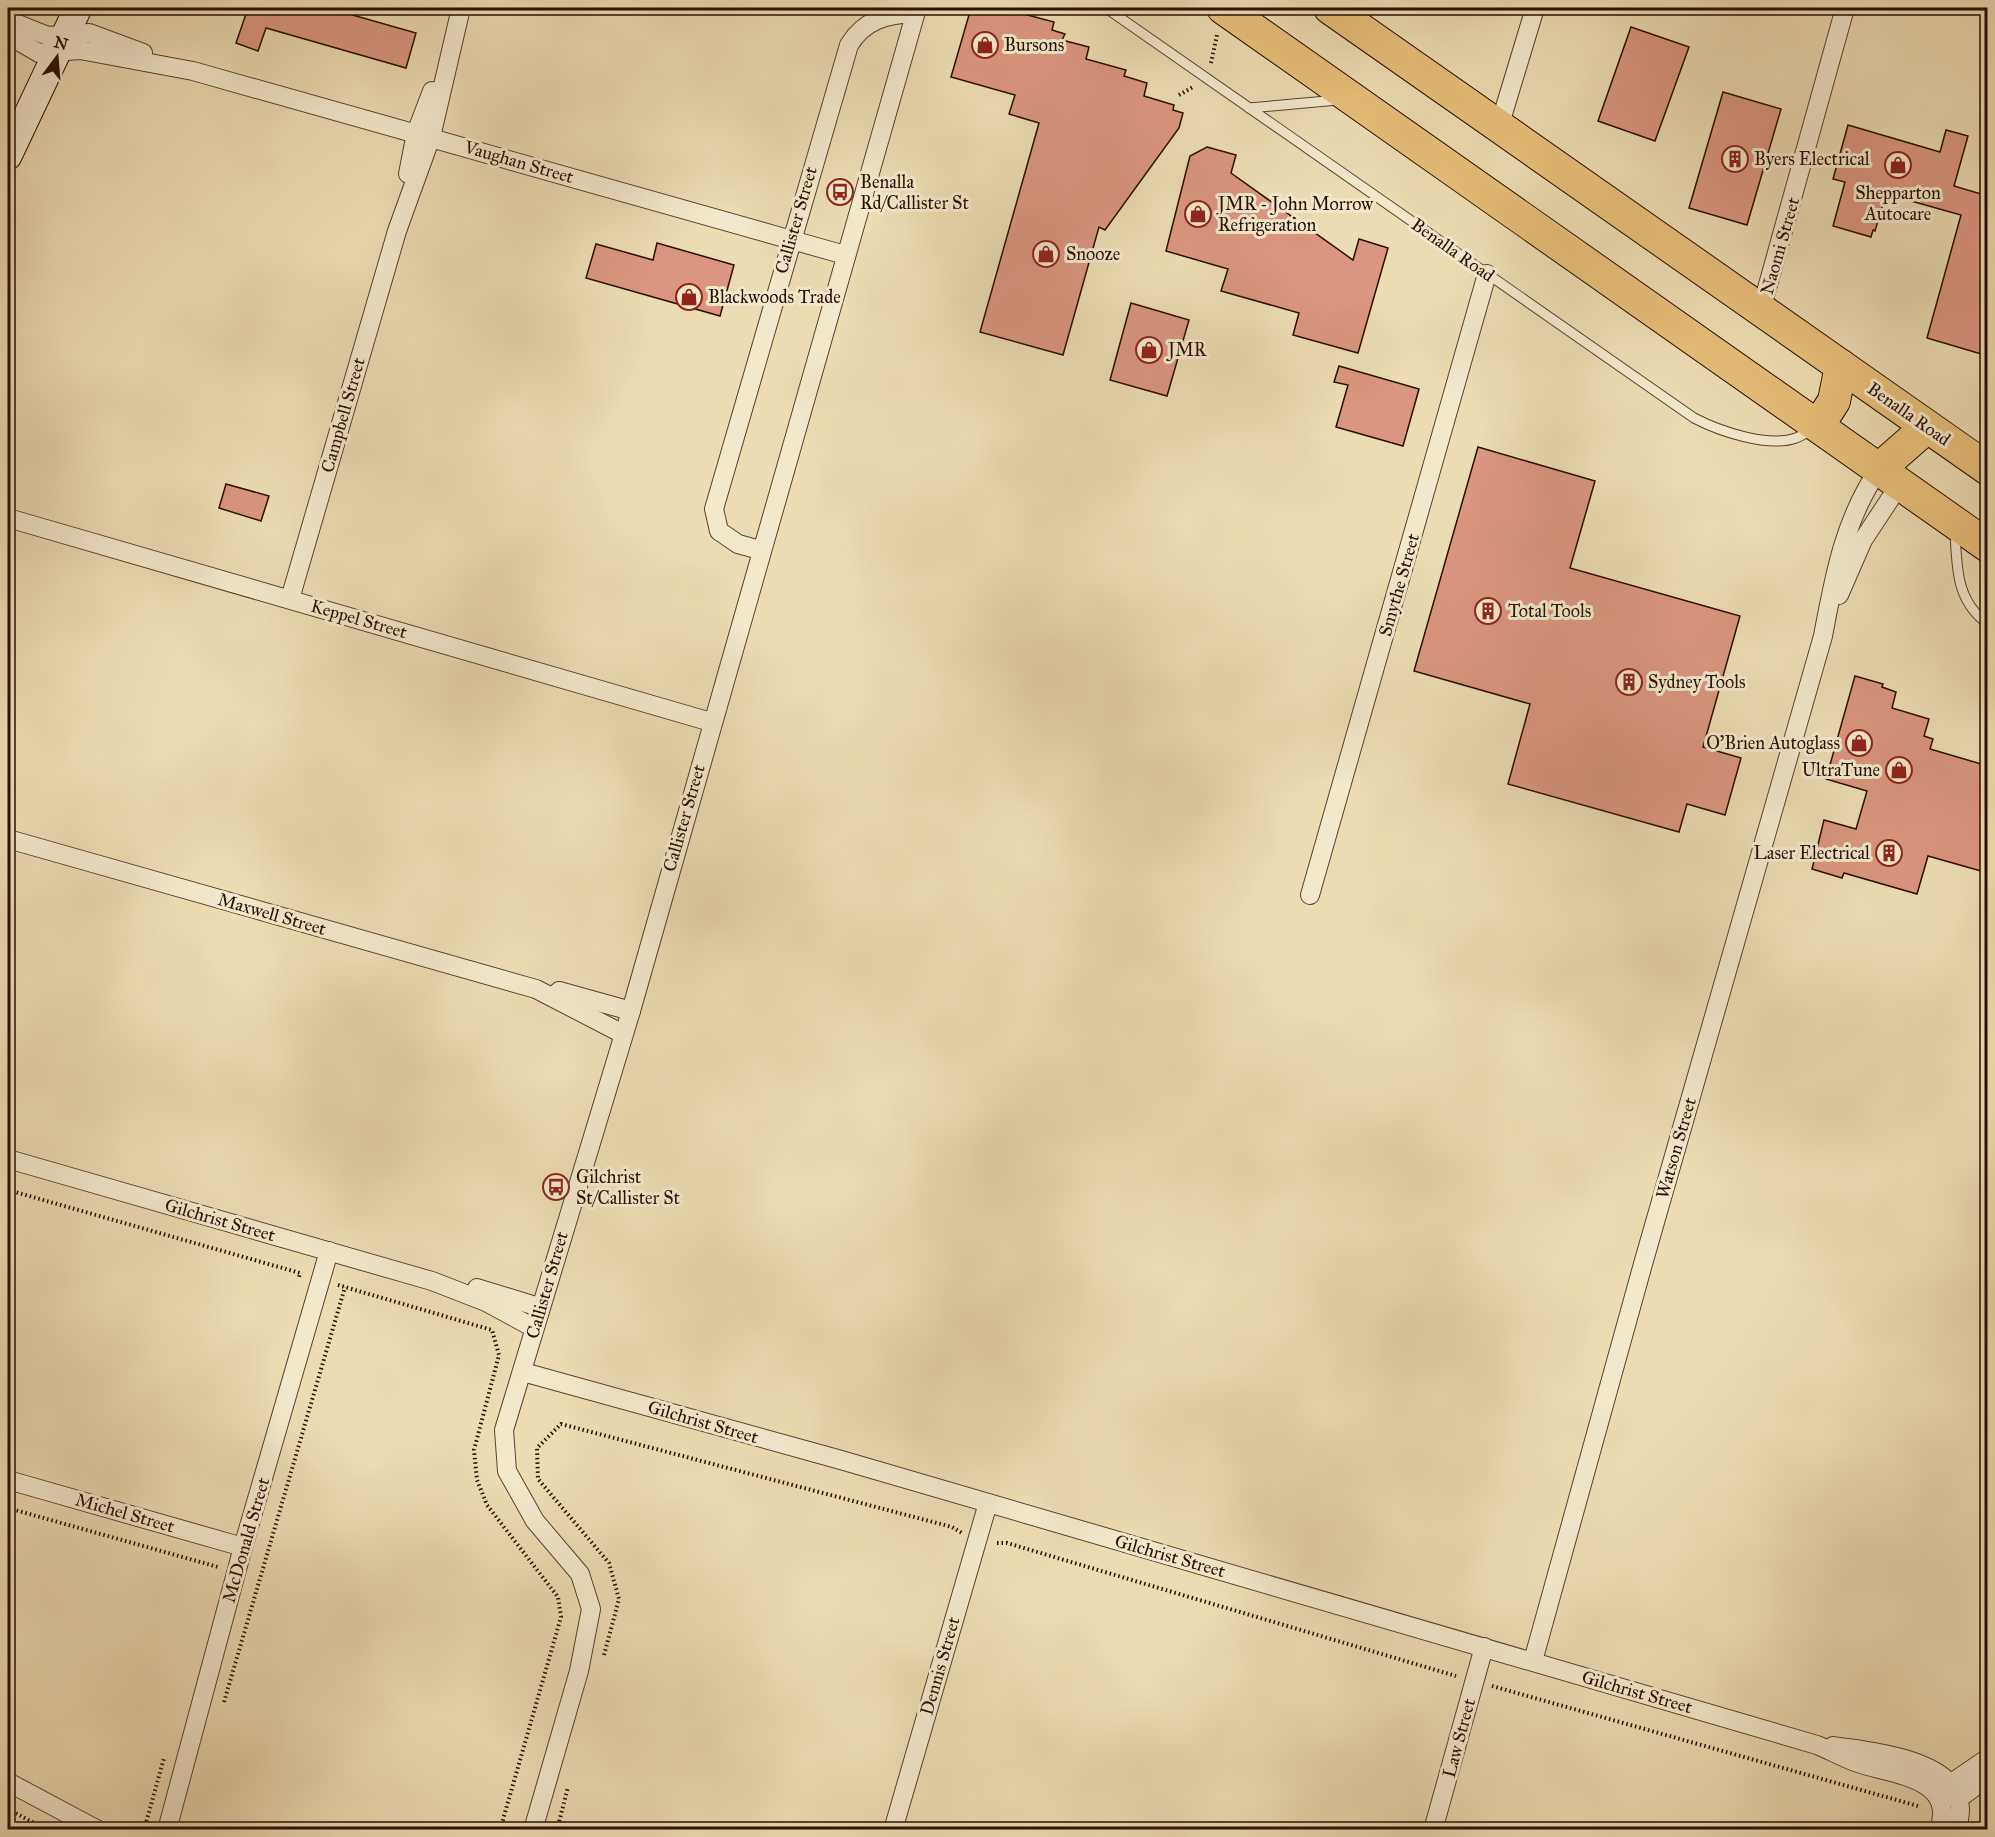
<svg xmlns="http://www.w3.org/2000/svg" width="1995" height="1837" font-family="'IM FELL Great Primer',serif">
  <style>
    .building { fill: #da967e; stroke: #280e00; stroke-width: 1.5 }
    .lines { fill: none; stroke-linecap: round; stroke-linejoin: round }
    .service-casing { stroke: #59422c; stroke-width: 11 }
    .minor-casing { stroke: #59422c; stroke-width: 20 }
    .secondary-casing { stroke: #280e00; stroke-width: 29 }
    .trunk-casing { stroke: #280e00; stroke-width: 34 }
    .path { stroke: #280e00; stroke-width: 4; stroke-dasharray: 1.5 3; stroke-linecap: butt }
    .service { stroke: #f2e8cc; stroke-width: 9 }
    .minor { stroke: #f2e8cc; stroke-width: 18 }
    .secondary { stroke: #f2e8cc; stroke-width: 27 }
    .trunk { stroke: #e6be78; stroke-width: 32 }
    .labels { text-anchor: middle; stroke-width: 6; stroke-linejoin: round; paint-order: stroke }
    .poi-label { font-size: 18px; fill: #280e00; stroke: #f2e8cc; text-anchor: start }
    .street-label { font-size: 18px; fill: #280e00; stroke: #f2e8cc }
  </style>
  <rect width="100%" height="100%" fill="#ebdcb1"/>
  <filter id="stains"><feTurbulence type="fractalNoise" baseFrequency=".00333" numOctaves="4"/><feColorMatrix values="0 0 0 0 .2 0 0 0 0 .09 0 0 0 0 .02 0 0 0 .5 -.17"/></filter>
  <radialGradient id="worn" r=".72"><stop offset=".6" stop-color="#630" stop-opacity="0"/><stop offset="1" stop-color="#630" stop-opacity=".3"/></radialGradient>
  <g class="building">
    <path d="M 248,8 L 328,8 L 416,33 L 406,68 L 266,28 L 258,51 L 236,43 Z"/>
    <path d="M 971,8 L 1021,8 L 1020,13 L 1054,22 L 1052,30 L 1065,34 L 1062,40 L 1089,47 L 1086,59 L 1126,70 L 1124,76 L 1147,83 L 1144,96 L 1174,105 L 1173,110 L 1183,113 L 1179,128 L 1105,230 L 1099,227 L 1063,355 L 980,332 L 1039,123 L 1009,114 L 1015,95 L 951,77 Z"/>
    <path d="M 1631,27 L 1689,47 L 1655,141 L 1598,121 Z"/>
    <path d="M 1723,92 L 1781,109 L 1747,225 L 1689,208 Z"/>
    <path d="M 1848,125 L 1940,152 L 1946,130 L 1968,136 L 1954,186 L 1988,196 L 1988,356 L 1927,338 L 1961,215 L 1886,194 L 1875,231 L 1873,230 L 1871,237 L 1833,226 L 1845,182 L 1833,179 Z"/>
    <path d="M 1207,147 L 1236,155 L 1231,173 L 1353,260 L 1359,239 L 1388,248 L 1358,353 L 1293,335 L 1299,313 L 1221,291 L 1228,269 L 1166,251 L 1190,156 Z"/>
    <path d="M 657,243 L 734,265 L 720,316 L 586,278 L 596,244 L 653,260 Z"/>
    <path d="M 1131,303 L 1189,320 L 1167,396 L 1110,380 Z"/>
    <path d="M 1339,366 L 1419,389 L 1403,446 L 1336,427 L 1348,385 L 1334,382 Z"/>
    <path d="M 1478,447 L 1595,481 L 1570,568 L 1740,616 L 1703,747 L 1741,758 L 1725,815 L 1687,804 L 1679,832 L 1508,784 L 1530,704 L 1414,671 Z"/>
    <path d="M 226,484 L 269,496 L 261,521 L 219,508 Z"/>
    <path d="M 1855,676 L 1883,684 L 1882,687 L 1896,692 L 1892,708 L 1929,719 L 1924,736 L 1933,739 L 1930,749 L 1988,766 L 1988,873 L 1928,856 L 1917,894 L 1844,873 L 1842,878 L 1812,869 L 1824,820 L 1856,829 L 1867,791 L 1826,779 Z"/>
  </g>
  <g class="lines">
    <defs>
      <g id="service">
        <path d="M 1106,8 L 1694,418 C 1719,431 1768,448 1796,438 C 1802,436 1808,431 1813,429"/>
        <path d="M 1249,108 L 1338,100"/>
        <path d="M 1955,532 C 1957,568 1956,601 1988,624"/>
      </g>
      <g id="minor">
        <path d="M 8,20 L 48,36 L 89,33 L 143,53"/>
        <path d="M 8,35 L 39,53 L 80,50 L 193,71 L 845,255"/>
        <path d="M 1499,127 L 1535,8"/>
        <path d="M 408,174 L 416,133 L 432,91"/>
        <path d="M 1761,310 L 1845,8"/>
        <path d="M 8,518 L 711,722"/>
        <path d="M 760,550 L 738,544 L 719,531 L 714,509 L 849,45 C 864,20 887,14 915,13"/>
        <path d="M 1839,595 L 1863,540 L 1900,484"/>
        <path d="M 290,599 L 397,231 L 431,137 L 461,8"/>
        <path d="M 8,839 L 536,989 L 623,1034"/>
        <path d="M 1310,895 L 1487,274"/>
        <path d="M 559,991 L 631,1011"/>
        <path d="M 8,1159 L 432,1281 L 486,1302 L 534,1328"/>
        <path d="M 477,1288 L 539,1307"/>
        <path d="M 523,1372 L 841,1460 L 1817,1745 C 1829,1750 1842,1757 1855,1762 C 1890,1775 1957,1776 1939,1830"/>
        <path d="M 8,1480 L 243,1547"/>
        <path d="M 1533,1661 L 1643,1264 L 1823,636 C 1834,577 1844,520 1879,469"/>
        <path d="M 1833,1746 C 1867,1750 1946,1759 1958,1797 C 1962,1808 1959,1819 1957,1830"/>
        <path d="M 8,1782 L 98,1830"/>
        <path d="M 1944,1791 L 1950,1784 L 1988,1758"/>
        <path d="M 1948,1797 L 1965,1794 L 1988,1777"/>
        <path d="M 167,1830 L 243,1547 L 329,1251"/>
        <path d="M 533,1830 L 579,1671 L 591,1609 L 580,1574 L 535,1521 L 507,1471 L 504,1430 L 631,1011 L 917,8"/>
        <path d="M 893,1830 L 988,1503"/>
        <path d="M 1433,1830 L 1484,1647"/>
      </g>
      <path id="secondary" d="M 8,156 L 78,8"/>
      <g id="trunk">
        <path d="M 1223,8 L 1988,546"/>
        <path d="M 1330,8 L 1988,469"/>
        <path d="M 1818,426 L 1834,401 L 1841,366"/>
        <path d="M 1879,469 L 1927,427"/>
      </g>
    </defs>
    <use href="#service" class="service-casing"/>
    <use href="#minor" class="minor-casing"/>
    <use href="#secondary" class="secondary-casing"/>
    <use href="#trunk" class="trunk-casing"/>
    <g class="path">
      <path d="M 1211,63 L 1217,35"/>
      <path d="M 1179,95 L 1193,87"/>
      <path d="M 8,1190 L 300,1273 L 299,1277"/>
      <path d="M 338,1285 L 492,1330 L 499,1355 L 474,1450 L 477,1480 L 487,1505 L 558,1597 L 561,1617 L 500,1830"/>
      <path d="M 8,1508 L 218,1567"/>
      <path d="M 997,1543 L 1007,1543 L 1456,1676"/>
      <path d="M 604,1655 L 619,1599 L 609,1563 L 538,1479 L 537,1448 L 561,1424 L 952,1527 L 962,1533"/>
      <path d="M 1492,1686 L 1918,1806"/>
      <path d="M 224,1702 L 345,1287"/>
      <path d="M 8,1809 L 47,1830"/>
      <path d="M 115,1824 L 121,1828 L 145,1823"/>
      <path d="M 144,1830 L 164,1758"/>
      <path d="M 557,1830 L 568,1787"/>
    </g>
    <use href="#service" class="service"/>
    <use href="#minor" class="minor"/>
    <use href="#secondary" class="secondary"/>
    <use href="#trunk" class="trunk"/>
  </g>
  <defs>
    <symbol id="shop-ring" viewBox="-11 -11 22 22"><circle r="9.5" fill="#f2e8cc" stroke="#8f2418" stroke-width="1.5"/><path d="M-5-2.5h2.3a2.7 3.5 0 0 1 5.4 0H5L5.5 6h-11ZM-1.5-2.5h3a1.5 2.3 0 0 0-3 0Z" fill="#8f2418"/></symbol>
    <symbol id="building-ring" viewBox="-11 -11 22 22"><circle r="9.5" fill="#f2e8cc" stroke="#8f2418" stroke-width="1.5"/><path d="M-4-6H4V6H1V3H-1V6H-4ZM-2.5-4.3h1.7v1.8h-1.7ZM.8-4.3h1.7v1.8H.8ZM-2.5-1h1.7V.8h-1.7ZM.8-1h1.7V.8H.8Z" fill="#8f2418"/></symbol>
    <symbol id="bus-ring" viewBox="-11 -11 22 22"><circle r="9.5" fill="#f2e8cc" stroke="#8f2418" stroke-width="1.5"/><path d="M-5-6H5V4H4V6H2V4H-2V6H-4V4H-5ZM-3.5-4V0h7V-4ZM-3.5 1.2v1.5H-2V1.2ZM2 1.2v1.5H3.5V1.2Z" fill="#8f2418"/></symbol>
  </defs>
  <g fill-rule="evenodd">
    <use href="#shop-ring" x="970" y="30" width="30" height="30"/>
    <use href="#building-ring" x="1720" y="144" width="30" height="30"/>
    <use href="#shop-ring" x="1883" y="150" width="30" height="30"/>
    <use href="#bus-ring" x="825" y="177" width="30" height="30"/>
    <use href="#shop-ring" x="1183" y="199" width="30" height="30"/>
    <use href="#shop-ring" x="1031" y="239" width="30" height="30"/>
    <use href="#shop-ring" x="674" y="282" width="30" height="30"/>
    <use href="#shop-ring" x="1134" y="335" width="30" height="30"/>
    <use href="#building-ring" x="1473" y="596" width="30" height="30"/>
    <use href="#building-ring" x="1614" y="667" width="30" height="30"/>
    <use href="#shop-ring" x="1844" y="728" width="30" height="30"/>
    <use href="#shop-ring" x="1884" y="755" width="30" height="30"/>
    <use href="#building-ring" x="1874" y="838" width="30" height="30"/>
    <use href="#bus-ring" x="541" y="1172" width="30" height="30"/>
  </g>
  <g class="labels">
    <g class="poi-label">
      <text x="1004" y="51">Bursons</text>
      <text x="1754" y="165">Byers Electrical</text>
      <text x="860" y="188">Benalla<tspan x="860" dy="21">Rd/Callister St</tspan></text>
      <text x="1898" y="199" text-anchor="middle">Shepparton<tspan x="1898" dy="21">Autocare</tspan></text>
      <text x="1218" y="210">JMR - John Morrow<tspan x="1218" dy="21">Refrigeration</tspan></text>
      <text x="1066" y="260">Snooze</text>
      <text x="708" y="303">Blackwoods Trade</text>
      <text x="1168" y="356">JMR</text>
      <text x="1508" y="617">Total Tools</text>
      <text x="1648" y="688">Sydney Tools</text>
      <text x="1840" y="749" text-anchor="end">O'Brien Autoglass</text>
      <text x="1880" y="776" text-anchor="end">UltraTune</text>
      <text x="1870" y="859" text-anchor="end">Laser Electrical</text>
      <text x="576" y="1183">Gilchrist<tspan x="576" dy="21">St/Callister St</tspan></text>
    </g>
    <g class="street-label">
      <text transform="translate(519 162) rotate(16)" y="6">Vaughan Street</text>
      <text transform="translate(796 220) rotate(-74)" y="6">Callister Street</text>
      <text transform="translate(1780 246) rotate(-74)" y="6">Naomi Street</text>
      <text transform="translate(1453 250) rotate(35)" y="6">Benalla Road</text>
      <text transform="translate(1909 414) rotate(35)" y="6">Benalla Road</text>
      <text transform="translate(343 415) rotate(-74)" y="6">Campbell Street</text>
      <text transform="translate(1399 585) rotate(-74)" y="6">Smythe Street</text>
      <text transform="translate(359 619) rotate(16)" y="6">Keppel Street</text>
      <text transform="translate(684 818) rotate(-74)" y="6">Callister Street</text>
      <text transform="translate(272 914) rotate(16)" y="6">Maxwell Street</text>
      <text transform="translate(1676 1148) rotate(-74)" y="6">Watson Street</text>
      <text transform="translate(220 1220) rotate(16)" y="6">Gilchrist Street</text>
      <text transform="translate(547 1285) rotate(-74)" y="6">Callister Street</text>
      <text transform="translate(703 1422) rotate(16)" y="6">Gilchrist Street</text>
      <text transform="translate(125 1513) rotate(16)" y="6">Michel Street</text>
      <text transform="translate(246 1540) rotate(-74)" y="6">McDonald Street</text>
      <text transform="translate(1170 1556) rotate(16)" y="6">Gilchrist Street</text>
      <text transform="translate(940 1666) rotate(-74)" y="6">Dennis Street</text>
      <text transform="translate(1637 1692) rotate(16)" y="6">Gilchrist Street</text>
      <text transform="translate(1459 1738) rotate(-75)" y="6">Law Street</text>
    </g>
  </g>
  <rect width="1995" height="1837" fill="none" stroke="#ebdcb1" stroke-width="30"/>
  <rect x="9" y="9" width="1977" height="1819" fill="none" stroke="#280e00" stroke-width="3"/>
  <rect x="15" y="15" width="1965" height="1807" fill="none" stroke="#280e00" stroke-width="1.5"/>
  <g transform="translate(57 57) rotate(16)" stroke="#f2e8cc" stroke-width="4.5" paint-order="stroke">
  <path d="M0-4.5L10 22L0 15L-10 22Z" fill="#280e00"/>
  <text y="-9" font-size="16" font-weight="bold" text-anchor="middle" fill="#280e00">N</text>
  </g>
  <rect width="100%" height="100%" filter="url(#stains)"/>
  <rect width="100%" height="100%" fill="url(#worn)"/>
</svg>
